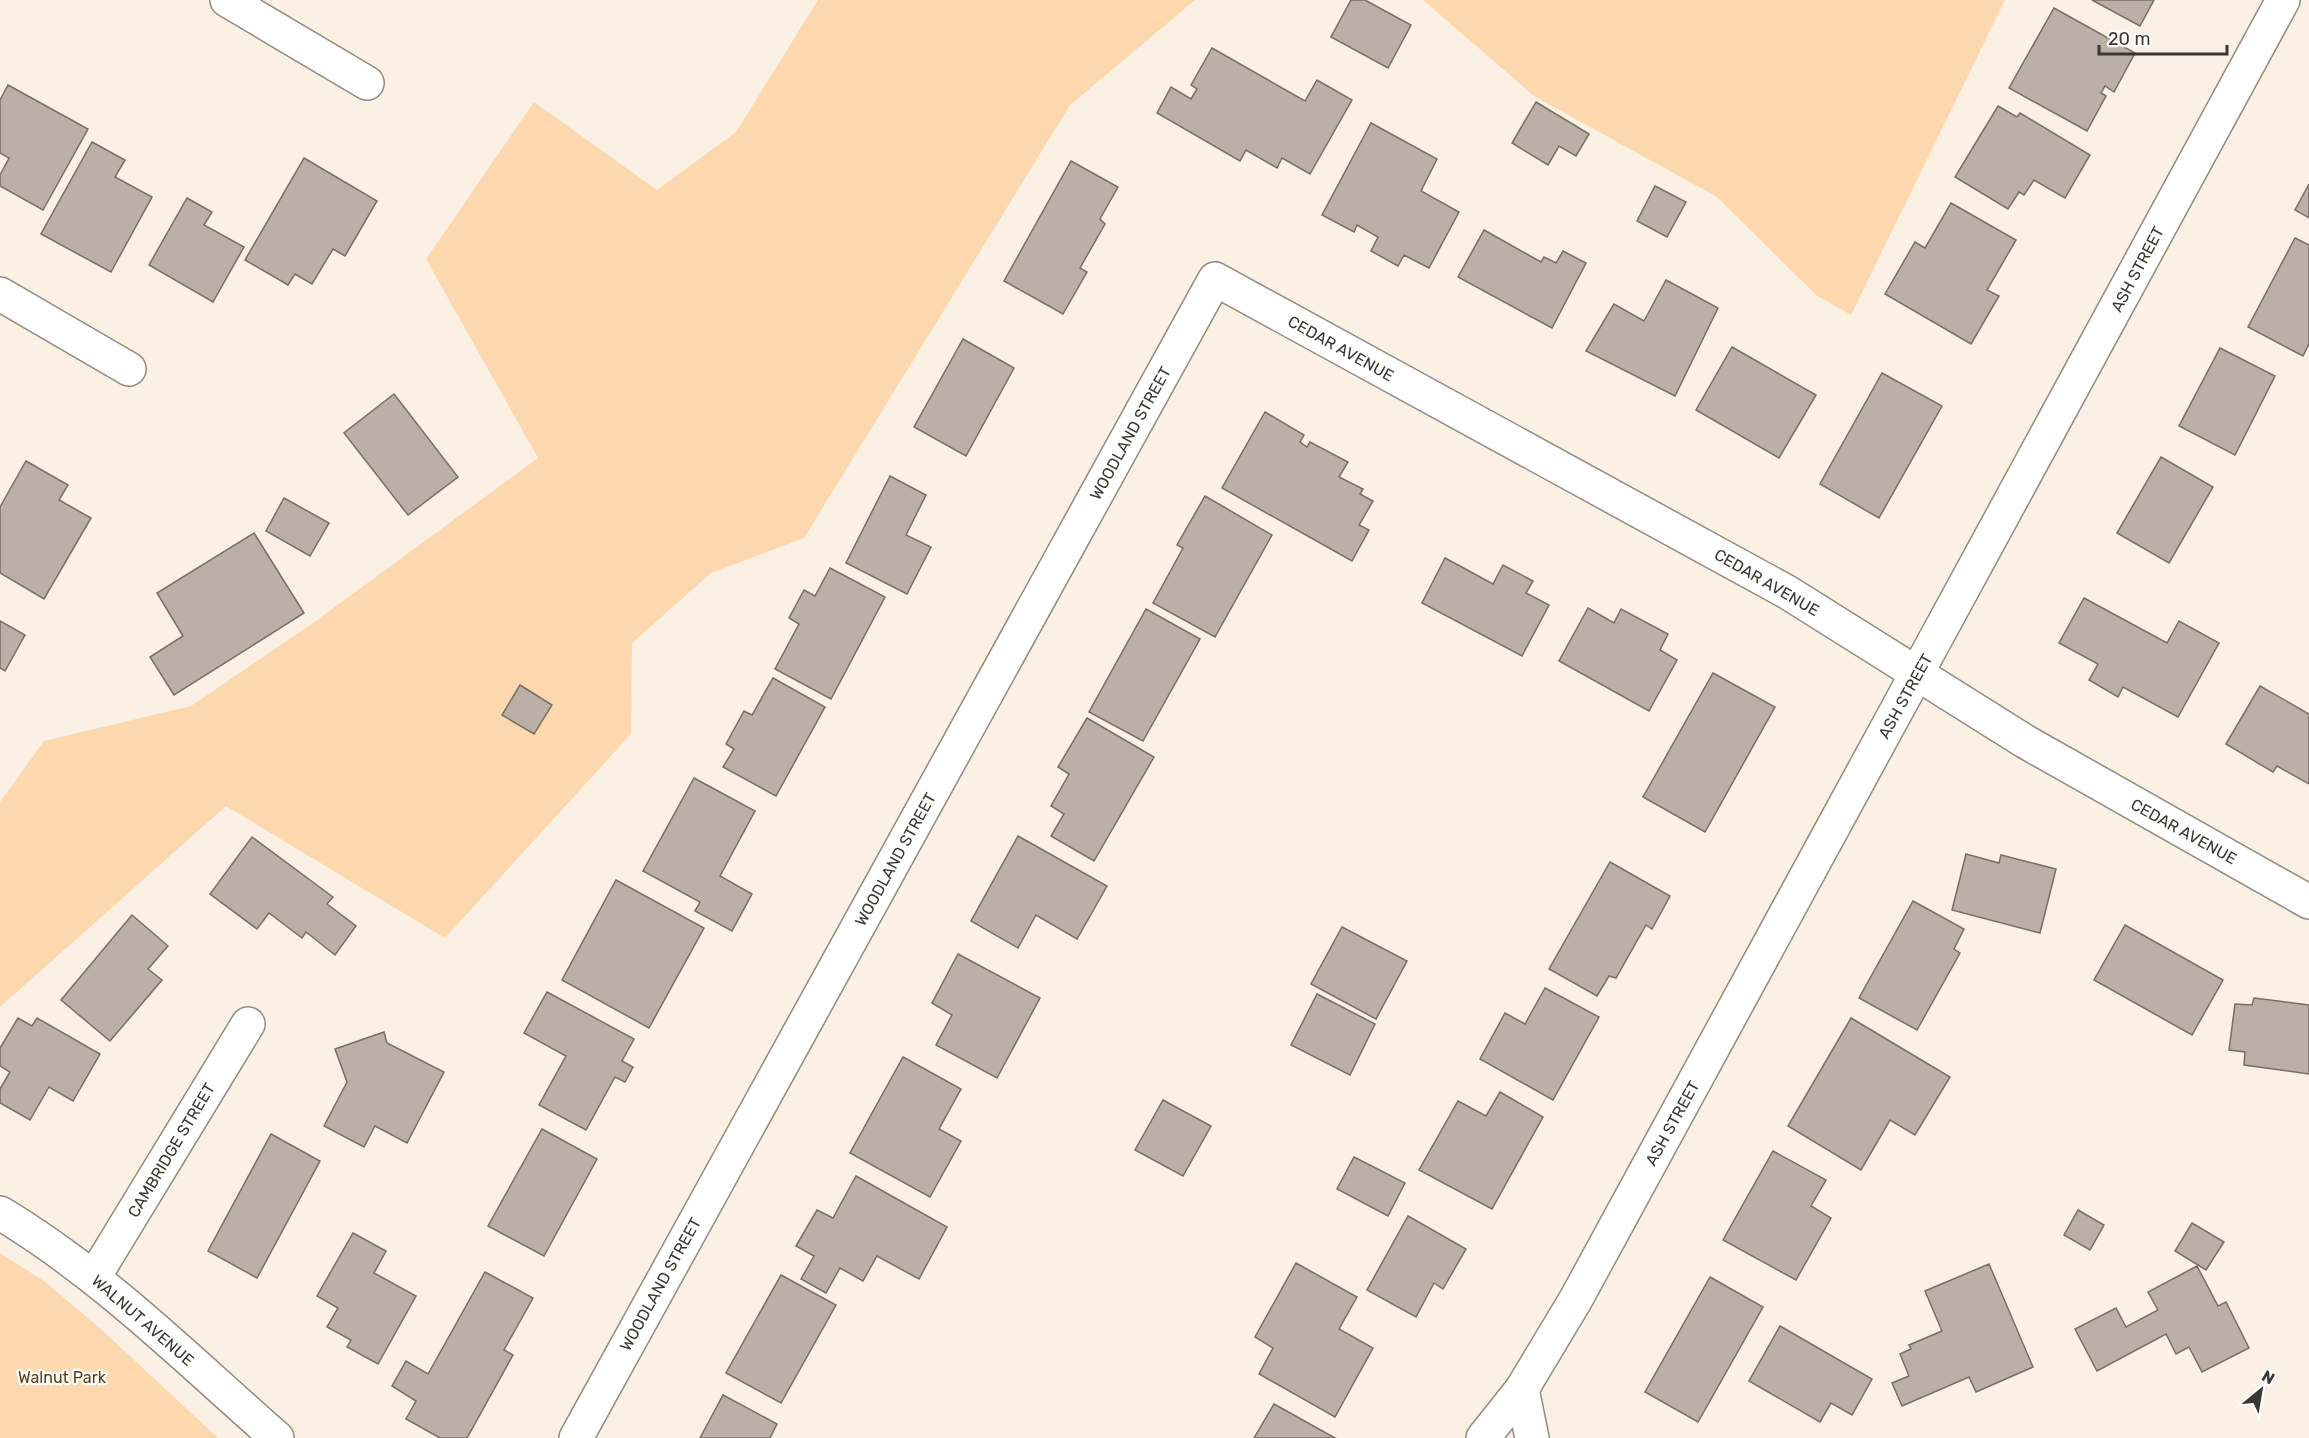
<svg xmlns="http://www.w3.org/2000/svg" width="2309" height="1438" font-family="Rubik,sans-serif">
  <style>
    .green { fill: #fdd8af }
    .building { fill: #bab0a5; stroke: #786e64; stroke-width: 1.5 }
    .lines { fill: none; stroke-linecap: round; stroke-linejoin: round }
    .street-casing { stroke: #938a7f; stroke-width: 36 }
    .secondary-casing { stroke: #938a7f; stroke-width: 36 }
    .street { stroke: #fff; stroke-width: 33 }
    .secondary { stroke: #fff; stroke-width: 33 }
    .labels { text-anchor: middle; stroke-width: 4.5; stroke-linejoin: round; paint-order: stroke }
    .street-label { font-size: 16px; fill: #3a3631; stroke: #fff }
    .park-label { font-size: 16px; fill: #5c3d11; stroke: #fff }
  </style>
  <rect width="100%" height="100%" fill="#faf0e4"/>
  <g class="green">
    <path d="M 818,0 L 1195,0 L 1070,105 L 804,538 L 711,573 L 632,643 L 631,734 L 445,938 L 226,806 L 0,1007 L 0,802 L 44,741 L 191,706 L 313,623 L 538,458 L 426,259 L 534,102 L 657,190 L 736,132 Z"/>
    <path d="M 1423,0 L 2005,0 L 1851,315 L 1816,295 L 1717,197 L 1534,96 Z"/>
    <path d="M 0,1253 L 44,1281 L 103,1331 L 218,1438 L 0,1438 Z"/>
  </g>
  <g class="building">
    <path d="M 1351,0 L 1365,0 L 1411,25 L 1388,68 L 1331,37 Z"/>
    <path d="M 2092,0 L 2154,0 L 2140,26 Z"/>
    <path d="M 2054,8 L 2135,53 L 2114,92 L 2105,86 L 2101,93 L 2106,96 L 2087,131 L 2009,88 Z"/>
    <path d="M 1212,48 L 1305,101 L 1317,80 L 1352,100 L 1310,174 L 1282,158 L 1277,168 L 1246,150 L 1240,161 L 1157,113 L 1171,87 L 1191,99 L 1197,89 L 1191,85 Z"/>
    <path d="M 8,85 L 88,129 L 43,210 L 0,186 L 0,175 L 9,158 L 0,153 L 0,100 Z"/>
    <path d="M 1536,102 L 1589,134 L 1576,156 L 1559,146 L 1548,165 L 1512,143 Z"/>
    <path d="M 1998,106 L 2017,117 L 2020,113 L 2090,155 L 2065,198 L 2034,180 L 2024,195 L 2019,192 L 2008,209 L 1955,177 Z"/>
    <path d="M 1371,123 L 1437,159 L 1421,191 L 1459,212 L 1429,268 L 1404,255 L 1398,266 L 1371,251 L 1378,237 L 1357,225 L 1354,232 L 1322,215 Z"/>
    <path d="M 92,142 L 125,160 L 115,177 L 152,197 L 111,272 L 41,234 Z"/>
    <path d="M 304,158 L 377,201 L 345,256 L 333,249 L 312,284 L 295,274 L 288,285 L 245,260 Z"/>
    <path d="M 1071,161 L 1118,187 L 1100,219 L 1105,224 L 1080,268 L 1087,272 L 1063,314 L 1004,281 Z"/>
    <path d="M 2309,184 L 2309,218 L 2295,210 Z"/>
    <path d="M 1655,186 L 1686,202 L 1667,237 L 1637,221 Z"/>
    <path d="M 187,198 L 212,212 L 204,225 L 244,247 L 213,302 L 149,265 Z"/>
    <path d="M 1951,203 L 2016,240 L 1987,290 L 1999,296 L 1971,344 L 1885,294 L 1915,242 L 1925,248 Z"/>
    <path d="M 1484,230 L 1541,262 L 1544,257 L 1556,263 L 1563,251 L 1586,263 L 1552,328 L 1458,277 Z"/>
    <path d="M 2295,238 L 2309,245 L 2309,344 L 2303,356 L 2248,327 Z"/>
    <path d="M 1666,280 L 1718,308 L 1675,396 L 1586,351 L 1614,304 L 1644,321 Z"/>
    <path d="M 963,339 L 1014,368 L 966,456 L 914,427 Z"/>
    <path d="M 1732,347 L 1816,395 L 1779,458 L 1696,410 Z"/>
    <path d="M 2220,348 L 2275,376 L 2235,455 L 2179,426 Z"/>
    <path d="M 1882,373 L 1942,406 L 1879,518 L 1820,484 Z"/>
    <path d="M 394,394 L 458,477 L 408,515 L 344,433 Z"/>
    <path d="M 1265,412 L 1304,435 L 1300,442 L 1307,447 L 1310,442 L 1348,462 L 1339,477 L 1363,489 L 1360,494 L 1373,501 L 1359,525 L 1369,530 L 1352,561 L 1222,488 Z"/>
    <path d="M 2161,457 L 2213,487 L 2169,563 L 2117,533 Z"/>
    <path d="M 26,461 L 68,485 L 59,500 L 91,518 L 44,599 L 0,573 L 0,507 Z"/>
    <path d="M 890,476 L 926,495 L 906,535 L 931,547 L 907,594 L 846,563 Z"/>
    <path d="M 1205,496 L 1272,535 L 1215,637 L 1153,603 L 1183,548 L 1177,545 Z"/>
    <path d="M 284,498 L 329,523 L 310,556 L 266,531 Z"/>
    <path d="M 254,533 L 304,613 L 174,695 L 150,657 L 183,636 L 157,593 Z"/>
    <path d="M 1445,558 L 1493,584 L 1503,565 L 1533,581 L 1526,593 L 1549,605 L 1522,656 L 1422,603 Z"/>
    <path d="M 830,568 L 885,597 L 831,699 L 775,669 L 799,624 L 789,618 L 804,590 L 815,596 Z"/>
    <path d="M 2084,598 L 2167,643 L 2179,621 L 2219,643 L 2178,717 L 2123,687 L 2118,697 L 2089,680 L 2098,664 L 2059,643 Z"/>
    <path d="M 1588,608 L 1614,623 L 1621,609 L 1668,634 L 1660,650 L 1677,660 L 1649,711 L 1559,661 Z"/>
    <path d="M 1146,609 L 1200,639 L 1143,741 L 1089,712 Z"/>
    <path d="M 0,621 L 25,635 L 5,671 L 0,668 Z"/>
    <path d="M 1713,673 L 1775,707 L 1705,832 L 1643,797 Z"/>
    <path d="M 773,678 L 825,707 L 776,796 L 723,767 L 734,749 L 726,744 L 744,711 L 752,715 Z"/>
    <path d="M 520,685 L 552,705 L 534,734 L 502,715 Z"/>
    <path d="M 2260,686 L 2309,714 L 2309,784 L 2277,766 L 2273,772 L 2226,744 Z"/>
    <path d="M 1087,718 L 1154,757 L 1094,861 L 1051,836 L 1064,814 L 1051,806 L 1069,774 L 1058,767 Z"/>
    <path d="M 694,778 L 755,811 L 720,876 L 752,894 L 732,931 L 695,911 L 700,902 L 643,871 Z"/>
    <path d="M 1018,836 L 1107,886 L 1077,939 L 1036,915 L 1018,948 L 971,921 Z"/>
    <path d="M 252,837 L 333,897 L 327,904 L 356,926 L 335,955 L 306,932 L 302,938 L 269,913 L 257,929 L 210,894 Z"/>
    <path d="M 1966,854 L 1999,863 L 2001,855 L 2056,869 L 2040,933 L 1952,910 Z"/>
    <path d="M 1610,862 L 1670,896 L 1652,929 L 1646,925 L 1616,978 L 1609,976 L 1597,996 L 1549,969 Z"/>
    <path d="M 616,880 L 704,928 L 649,1028 L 562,980 Z"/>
    <path d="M 1913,901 L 1964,929 L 1954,949 L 1960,953 L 1917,1030 L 1859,998 Z"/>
    <path d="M 132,915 L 168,946 L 148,969 L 162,980 L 110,1041 L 61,1000 Z"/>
    <path d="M 2125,925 L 2223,980 L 2192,1035 L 2094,980 Z"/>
    <path d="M 1342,927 L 1407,961 L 1376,1019 L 1311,984 Z"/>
    <path d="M 958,954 L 1040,998 L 997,1078 L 936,1045 L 952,1015 L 932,1003 Z"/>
    <path d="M 1545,988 L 1599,1017 L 1553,1100 L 1480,1059 L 1505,1013 L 1525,1024 Z"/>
    <path d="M 547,992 L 634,1039 L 622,1061 L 633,1067 L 625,1082 L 615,1077 L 586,1130 L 539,1105 L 566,1056 L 524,1033 Z"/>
    <path d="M 1317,994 L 1375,1024 L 1350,1075 L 1291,1045 Z"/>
    <path d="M 2254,998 L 2309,1005 L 2309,1074 L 2244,1065 L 2245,1052 L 2229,1050 L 2235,1004 L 2252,1005 Z"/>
    <path d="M 18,1018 L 32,1026 L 37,1018 L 100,1054 L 73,1101 L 49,1087 L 30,1120 L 0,1103 L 0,1089 L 10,1072 L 0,1066 L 0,1048 Z"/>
    <path d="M 1851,1018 L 1950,1077 L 1915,1135 L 1890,1120 L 1861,1170 L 1788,1126 Z"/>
    <path d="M 384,1032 L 387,1043 L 444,1072 L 407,1143 L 375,1126 L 364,1147 L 324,1126 L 347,1082 L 335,1049 Z"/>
    <path d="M 903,1057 L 961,1089 L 939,1129 L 961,1141 L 930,1197 L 850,1153 Z"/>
    <path d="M 1500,1092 L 1543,1117 L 1492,1209 L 1419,1170 L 1458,1101 L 1486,1116 Z"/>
    <path d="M 1163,1100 L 1211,1126 L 1183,1176 L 1135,1150 Z"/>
    <path d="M 542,1129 L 597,1159 L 544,1256 L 488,1226 Z"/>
    <path d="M 271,1134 L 320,1161 L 257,1278 L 208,1251 Z"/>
    <path d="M 1773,1151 L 1826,1180 L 1811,1206 L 1831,1218 L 1796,1280 L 1723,1240 Z"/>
    <path d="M 1354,1157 L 1405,1183 L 1388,1216 L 1337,1189 Z"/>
    <path d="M 856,1176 L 947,1227 L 919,1279 L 877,1256 L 863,1281 L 840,1268 L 826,1293 L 801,1279 L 814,1256 L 796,1246 L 817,1210 L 833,1218 Z"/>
    <path d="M 2078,1210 L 2104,1225 L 2090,1250 L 2064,1235 Z"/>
    <path d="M 1408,1216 L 1466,1249 L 1443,1289 L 1434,1283 L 1416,1317 L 1367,1290 Z"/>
    <path d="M 2192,1223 L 2224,1242 L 2206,1270 L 2175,1251 Z"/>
    <path d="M 353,1233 L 386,1251 L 374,1273 L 416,1296 L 378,1364 L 347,1347 L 351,1340 L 327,1327 L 338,1308 L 317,1296 Z"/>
    <path d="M 1296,1263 L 1357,1297 L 1339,1329 L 1373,1348 L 1335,1417 L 1259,1374 L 1273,1348 L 1255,1337 Z"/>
    <path d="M 1989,1264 L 2033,1367 L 1976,1392 L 1969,1377 L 1902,1406 L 1892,1383 L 1909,1376 L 1900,1354 L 1911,1349 L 1909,1345 L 1942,1331 L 1925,1291 Z"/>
    <path d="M 2197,1266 L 2218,1306 L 2226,1302 L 2249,1348 L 2202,1372 L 2189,1347 L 2176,1354 L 2166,1334 L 2097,1371 L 2075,1329 L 2116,1308 L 2126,1327 L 2158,1310 L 2148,1292 Z"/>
    <path d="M 485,1272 L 533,1298 L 504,1350 L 513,1355 L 467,1438 L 440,1438 L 406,1419 L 416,1401 L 392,1386 L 406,1361 L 428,1374 Z"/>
    <path d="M 781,1275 L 836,1305 L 781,1403 L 726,1373 Z"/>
    <path d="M 1710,1277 L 1763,1307 L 1698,1422 L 1645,1392 Z"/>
    <path d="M 1780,1326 L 1872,1379 L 1852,1415 L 1831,1403 L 1820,1422 L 1749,1381 Z"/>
    <path d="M 723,1395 L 777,1424 L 770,1438 L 700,1438 Z"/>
    <path d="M 1274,1404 L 1335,1438 L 1254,1438 Z"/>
  </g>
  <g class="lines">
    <defs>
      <g id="street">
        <path d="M 227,0 L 367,83"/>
        <path d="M 0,294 L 129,369"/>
        <path d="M 1917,673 L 2283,0"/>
        <path d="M 94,1277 L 248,1024"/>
        <path d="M 576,1438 L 1215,279 L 1787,592 L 2026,742 L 2309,902"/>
      </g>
      <g id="secondary">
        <path d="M 0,1213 C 102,1274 188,1360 277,1438"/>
        <path d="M 1522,1389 L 1532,1438"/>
        <path d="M 1483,1438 L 1522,1389 L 1576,1299 L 1917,673"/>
      </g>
    </defs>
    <use href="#street" class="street-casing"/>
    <use href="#secondary" class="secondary-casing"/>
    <use href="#street" class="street"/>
    <use href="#secondary" class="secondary"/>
  </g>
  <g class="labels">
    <g class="street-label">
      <text transform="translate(2137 269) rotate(-62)" y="6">ASH STREET</text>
      <text transform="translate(1341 348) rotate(29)" y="6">CEDAR AVENUE</text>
      <text transform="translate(1130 433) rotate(-61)" y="6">WOODLAND STREET</text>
      <text transform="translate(1767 582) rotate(30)" y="6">CEDAR AVENUE</text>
      <text transform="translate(1905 696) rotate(-61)" y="6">ASH STREET</text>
      <text transform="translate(2184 831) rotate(29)" y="6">CEDAR AVENUE</text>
      <text transform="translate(895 859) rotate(-61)" y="6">WOODLAND STREET</text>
      <text transform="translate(1672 1123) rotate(-61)" y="6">ASH STREET</text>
      <text transform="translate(171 1150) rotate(-59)" y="6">CAMBRIDGE STREET</text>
      <text transform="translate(660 1284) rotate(-61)" y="6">WOODLAND STREET</text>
      <text transform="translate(143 1320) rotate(41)" y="6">WALNUT AVENUE</text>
    </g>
    <g class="park-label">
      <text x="62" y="1383">Walnut Park</text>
    </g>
  </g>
  <g transform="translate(2261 1390) rotate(30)" stroke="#ffffff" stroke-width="4.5" paint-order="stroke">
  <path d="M0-4.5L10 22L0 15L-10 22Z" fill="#3a3631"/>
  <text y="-9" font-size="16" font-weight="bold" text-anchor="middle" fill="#3a3631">N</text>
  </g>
  <path d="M2099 45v9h128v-9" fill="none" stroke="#3a3631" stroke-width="3"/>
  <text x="2108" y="45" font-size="18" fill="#3a3631" stroke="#ffffff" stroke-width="4.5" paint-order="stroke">20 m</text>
</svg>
